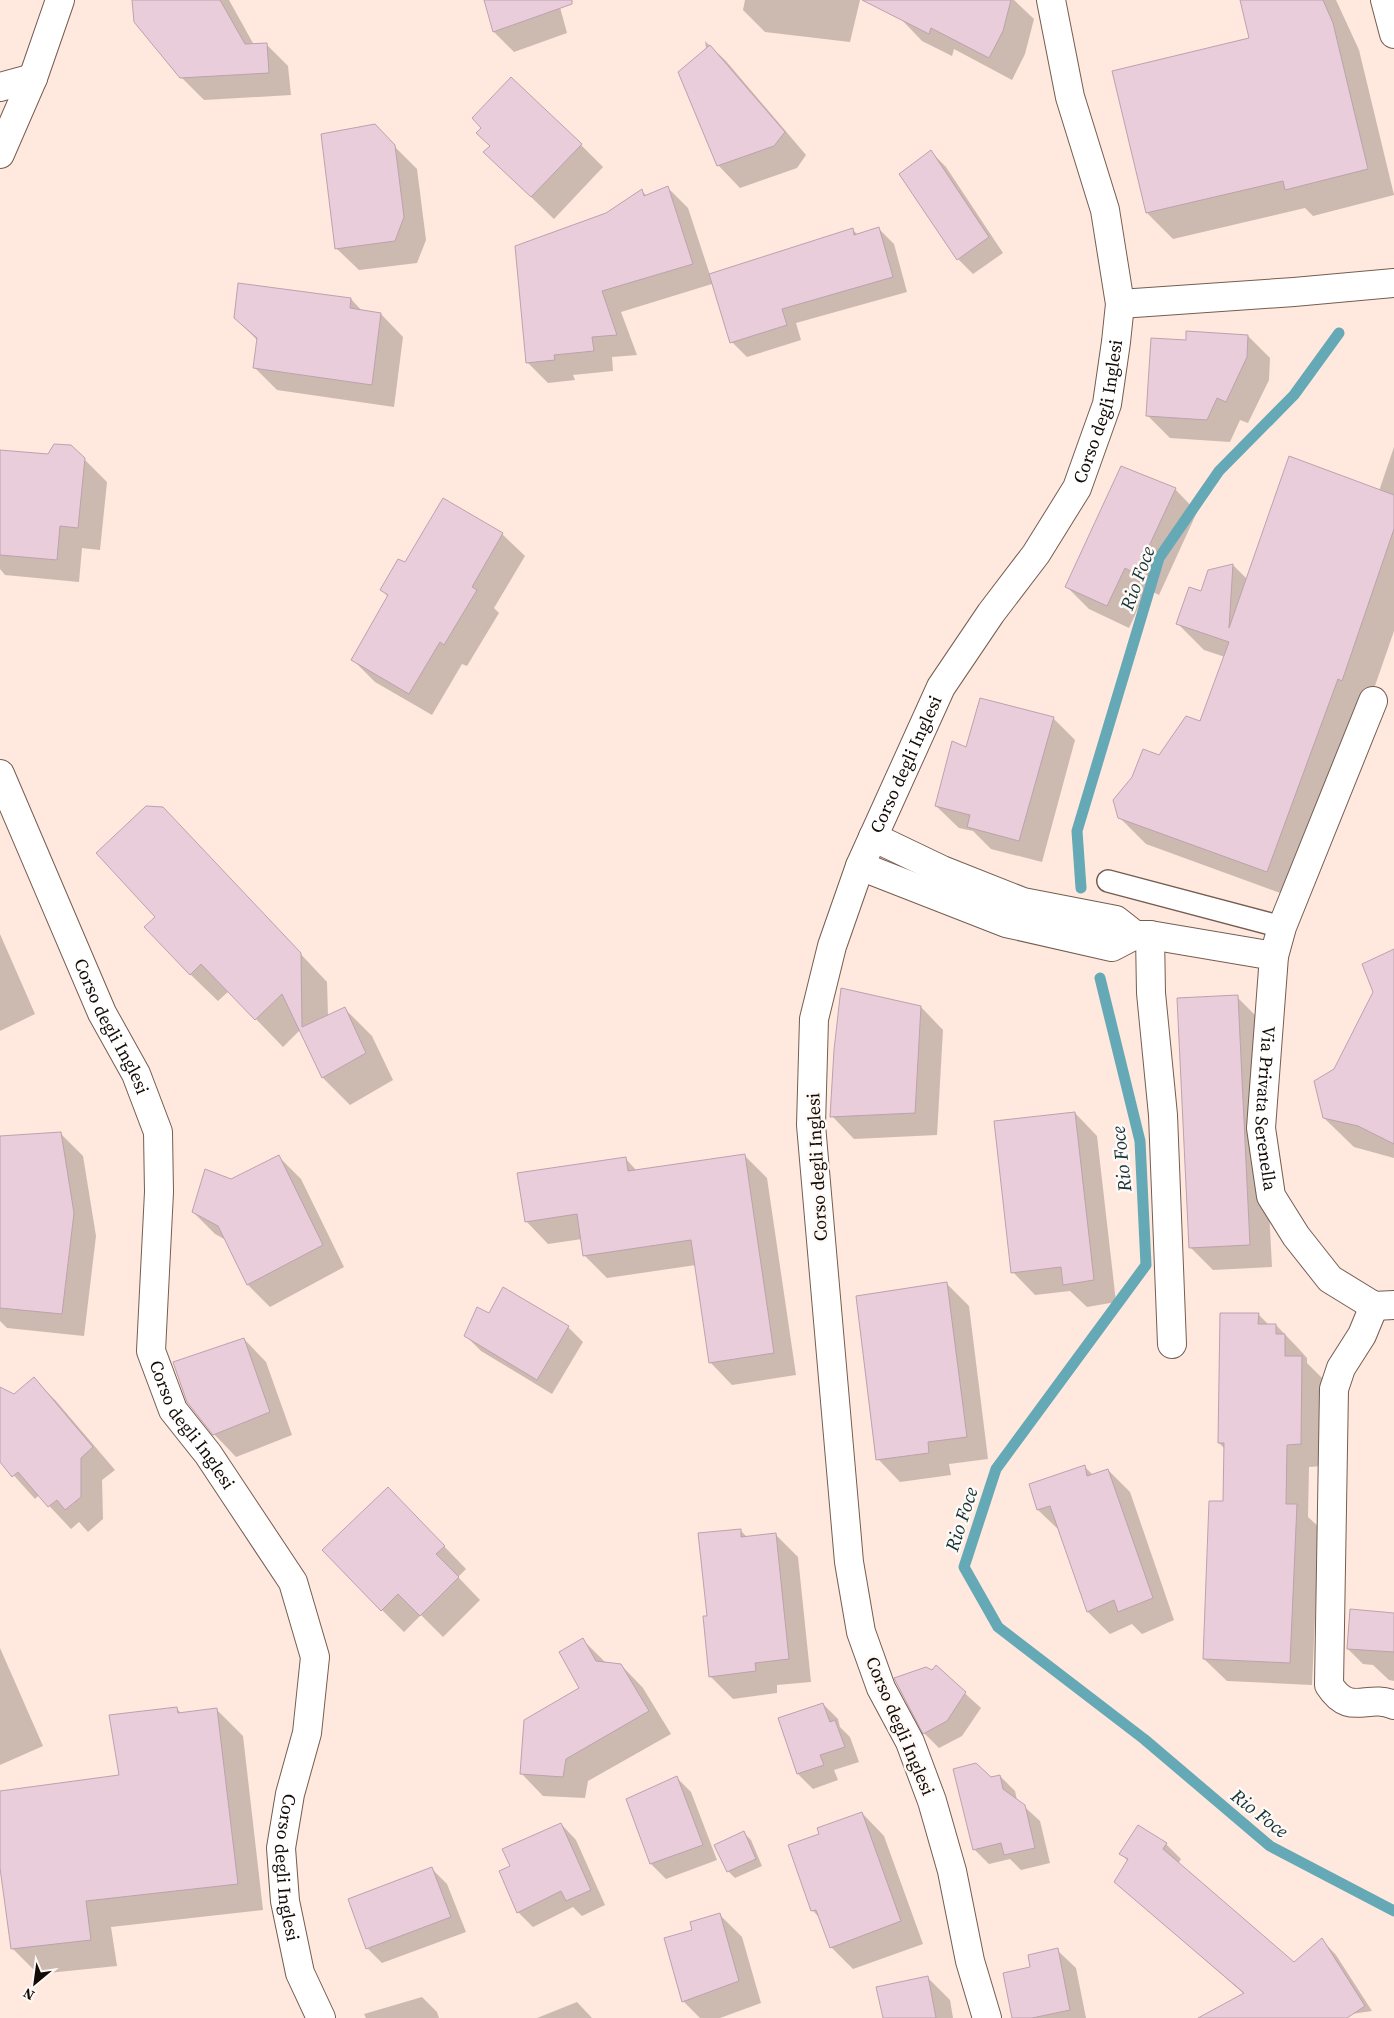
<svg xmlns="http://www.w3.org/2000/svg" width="1394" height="2018" font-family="'Source Serif 4',serif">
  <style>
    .shadow { fill: #0003 }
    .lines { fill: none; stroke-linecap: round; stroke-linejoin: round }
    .stream { stroke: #64a9b5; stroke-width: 11 }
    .building { fill: #e9cdda; stroke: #bda2ae }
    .service-casing { stroke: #755d51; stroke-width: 24 }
    .minor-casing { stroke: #755d51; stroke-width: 30 }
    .secondary-casing { stroke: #755d51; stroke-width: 30 }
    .service { stroke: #fff; stroke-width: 21 }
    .minor { stroke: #fff; stroke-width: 28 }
    .secondary { stroke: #fff; stroke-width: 28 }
    .labels { text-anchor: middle; stroke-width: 5; stroke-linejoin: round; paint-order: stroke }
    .street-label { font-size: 18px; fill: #130b06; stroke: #fff9f6 }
    .water-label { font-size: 19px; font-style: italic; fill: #0f3238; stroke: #fff9f6 }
  </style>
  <rect width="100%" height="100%" fill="#ffe8dd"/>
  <g class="shadow">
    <path d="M 133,0 L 229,0 L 254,45 L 266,44 L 288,66 L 291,95 L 204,100 L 181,77 Z"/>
    <path d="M 485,0 L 558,0 L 567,33 L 514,52 L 494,32 Z"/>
    <path d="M 745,0 L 860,0 L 850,42 L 765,32 L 743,10 Z"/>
    <path d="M 910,0 L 1014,0 L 1034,19 L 1025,54 L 1012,80 L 954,49 L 952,56 L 922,41 L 900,18 Z"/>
    <path d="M 1242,0 L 1336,0 L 1359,50 L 1394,195 L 1313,216 L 1305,208 L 1173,239 L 1147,213 L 1251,39 Z"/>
    <path d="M 705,41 L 726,61 L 806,155 L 797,168 L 740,188 L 718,165 L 716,123 Z"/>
    <path d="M 374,126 L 417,169 L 426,240 L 417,263 L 359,270 L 336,248 Z"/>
    <path d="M 483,128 L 581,145 L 603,167 L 554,219 L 507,174 Z"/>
    <path d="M 931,152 L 946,167 L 1003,253 L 973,274 L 958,259 L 901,174 Z"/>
    <path d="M 668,188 L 688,208 L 710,275 L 853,230 L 858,235 L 879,229 L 894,244 L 907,292 L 796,323 L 801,340 L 747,357 L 732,342 L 712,284 L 621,312 L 637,355 L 612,357 L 613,371 L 573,375 L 575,380 L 548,383 L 527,362 L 607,215 L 641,190 L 647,196 Z"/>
    <path d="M 351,299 L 363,312 L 381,314 L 403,337 L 394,407 L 277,390 L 255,368 L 258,341 L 235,318 Z"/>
    <path d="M 1248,336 L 1270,358 L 1269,380 L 1248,423 L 1240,420 L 1230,442 L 1170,438 L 1148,416 L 1187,342 Z"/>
    <path d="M 1394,447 L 1394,631 L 1368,706 L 1294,898 L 1146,844 L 1119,817 L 1159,756 L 1201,722 L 1225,657 L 1204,650 L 1177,623 L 1202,593 L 1209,571 L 1233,565 L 1248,580 L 1379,491 Z"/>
    <path d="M 0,451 L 84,459 L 107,482 L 100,550 L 82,548 L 79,582 L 5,575 L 0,569 Z"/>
    <path d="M 1144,475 L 1175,489 L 1197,512 L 1159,595 L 1147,589 L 1129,628 L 1089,609 L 1067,587 Z"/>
    <path d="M 502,534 L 525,556 L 494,608 L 499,613 L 467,666 L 462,664 L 432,715 L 375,682 L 352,659 L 388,597 L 382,590 L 406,564 Z"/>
    <path d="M 1053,718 L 1075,740 L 1042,862 L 991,849 L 973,831 L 959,828 L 936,806 L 967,749 Z"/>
    <path d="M 163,808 L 327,982 L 328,1016 L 344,1008 L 372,1036 L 393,1080 L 350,1105 L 323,1078 L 300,1030 L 283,1047 L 229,991 L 218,1001 L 190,974 L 157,917 Z"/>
    <path d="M 0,934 L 35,1014 L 0,1031 Z"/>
    <path d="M 1394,951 L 1394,1158 L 1354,1147 L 1324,1118 L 1335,1070 Z"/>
    <path d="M 1237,997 L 1259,1019 L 1272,1267 L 1213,1270 L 1190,1247 Z"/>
    <path d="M 921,1007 L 943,1030 L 937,1135 L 854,1139 L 832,1116 Z"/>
    <path d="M 1075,1113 L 1097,1136 L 1116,1302 L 1087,1307 L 1070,1291 L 1035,1295 L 1013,1272 Z"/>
    <path d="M 61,1134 L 83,1156 L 96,1236 L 84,1336 L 7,1328 L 0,1321 L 0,1138 Z"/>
    <path d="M 744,1155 L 767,1178 L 796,1375 L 732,1385 L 710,1362 L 696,1265 L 607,1278 L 584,1255 L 582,1239 L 548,1244 L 526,1221 L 625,1158 L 637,1171 Z"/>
    <path d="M 279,1157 L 301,1179 L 344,1267 L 270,1307 L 248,1285 L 226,1240 L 215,1234 L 193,1212 L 231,1180 Z"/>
    <path d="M 947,1284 L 969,1306 L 988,1459 L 949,1464 L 951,1475 L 900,1482 L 878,1459 Z"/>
    <path d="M 1258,1314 L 1269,1325 L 1276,1325 L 1298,1348 L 1307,1358 L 1307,1363 L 1324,1380 L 1323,1466 L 1309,1467 L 1308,1517 L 1319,1527 L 1312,1685 L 1227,1681 L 1204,1659 L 1224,1503 L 1225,1449 L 1219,1443 Z"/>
    <path d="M 489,1315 L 568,1327 L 583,1342 L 552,1394 L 481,1351 L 466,1336 Z"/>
    <path d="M 244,1339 L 266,1362 L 292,1435 L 236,1457 L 214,1434 Z"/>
    <path d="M 34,1379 L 56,1401 L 115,1470 L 102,1480 L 103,1519 L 88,1532 L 79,1522 L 71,1529 L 39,1495 L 35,1499 L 0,1460 L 0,1389 L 14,1396 Z"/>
    <path d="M 1084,1466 L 1093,1475 L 1108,1470 L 1130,1492 L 1174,1620 L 1142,1634 L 1132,1624 L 1110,1634 L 1088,1612 L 1060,1531 L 1038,1510 L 1030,1485 Z"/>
    <path d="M 410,1511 L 466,1569 L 458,1577 L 480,1600 L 443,1637 L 421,1615 L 404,1632 L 382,1610 Z"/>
    <path d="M 740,1530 L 748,1538 L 775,1534 L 798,1557 L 811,1682 L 777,1685 L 777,1693 L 733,1699 L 710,1676 L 709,1617 Z"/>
    <path d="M 1394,1614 L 1394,1681 L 1389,1680 L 1373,1665 L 1363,1664 L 1348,1649 Z"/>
    <path d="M 583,1640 L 605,1662 L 621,1665 L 643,1688 L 671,1734 L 588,1781 L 585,1798 L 543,1796 L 521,1773 L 581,1688 Z"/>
    <path d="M 0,1648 L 43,1746 L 0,1765 Z"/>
    <path d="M 936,1667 L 981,1708 L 962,1736 L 939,1748 L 924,1733 L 932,1672 Z"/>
    <path d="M 823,1704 L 838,1719 L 840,1727 L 850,1737 L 859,1762 L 834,1770 L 838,1780 L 813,1789 L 798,1774 L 779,1719 Z"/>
    <path d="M 177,1709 L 182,1714 L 217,1710 L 243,1736 L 263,1910 L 111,1927 L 117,1966 L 38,1974 L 12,1948 L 0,1858 L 0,1793 L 121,1776 Z"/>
    <path d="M 1000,1776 L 1015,1791 L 1017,1800 L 1040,1821 L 1050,1863 L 1021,1870 L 1010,1859 L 989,1864 L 974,1849 L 990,1779 Z"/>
    <path d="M 676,1777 L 691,1792 L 717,1860 L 666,1879 L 651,1864 L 628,1800 Z"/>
    <path d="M 862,1813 L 884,1836 L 923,1944 L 853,1969 L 831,1947 L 820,1918 L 812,1910 L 821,1834 Z"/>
    <path d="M 561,1824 L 576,1840 L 605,1905 L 582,1916 L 573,1907 L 533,1927 L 518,1912 L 512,1867 Z"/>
    <path d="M 744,1833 L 751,1840 L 762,1866 L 735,1878 L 728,1871 Z"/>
    <path d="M 1166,1844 L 1181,1859 L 1178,1864 L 1294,1964 L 1322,1940 L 1336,1955 L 1372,2011 L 1324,2018 L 1212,2018 L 1244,1994 L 1116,1882 L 1128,1861 L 1121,1854 Z"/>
    <path d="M 432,1869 L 447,1884 L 466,1932 L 382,1963 L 367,1948 Z"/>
    <path d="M 720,1915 L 742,1937 L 761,2003 L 720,2018 L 700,2018 L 683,2001 L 694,1931 Z"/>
    <path d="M 1057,1950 L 1076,1968 L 1086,2018 L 1014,2018 Z"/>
    <path d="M 927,1977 L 950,2000 L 953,2018 L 884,2018 Z"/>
    <path d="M 422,1997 L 437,2012 L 439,2018 L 366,2018 L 364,2014 Z"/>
    <path d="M 577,2002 L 592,2018 L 537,2018 Z"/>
  </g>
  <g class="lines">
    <g class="stream">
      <path d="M 1081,888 L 1077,831 L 1159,558 L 1219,471 L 1294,395 L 1339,333"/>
      <path d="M 1100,978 L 1140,1141 L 1146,1265 L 996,1469 L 964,1567 L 998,1627 L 1144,1739 L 1270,1846 L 1394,1911"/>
    </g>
  </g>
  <g class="building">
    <path d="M 132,0 L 220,0 L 245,44 L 267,43 L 269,73 L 180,78 L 134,22 Z"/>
    <path d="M 484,0 L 572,0 L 572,4 L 493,32 Z"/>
    <path d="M 862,0 L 1011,0 L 1003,31 L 989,58 L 931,28 L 929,34 Z"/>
    <path d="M 1240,0 L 1323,0 L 1333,23 L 1368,169 L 1285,190 L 1283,181 L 1146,213 L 1112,71 L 1249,38 Z"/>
    <path d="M 710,45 L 785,132 L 774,146 L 717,166 L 678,72 Z"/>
    <path d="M 511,77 L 582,144 L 531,197 L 483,152 L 490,146 L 476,133 L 481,128 L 472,118 Z"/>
    <path d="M 375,124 L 395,145 L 404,217 L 395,241 L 335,249 L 321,134 Z"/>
    <path d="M 931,150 L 989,237 L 957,260 L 899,174 Z"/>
    <path d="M 668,186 L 693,264 L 602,291 L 617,335 L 592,337 L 594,351 L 554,355 L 555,360 L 526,363 L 515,246 L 606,213 L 642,189 L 644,196 Z"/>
    <path d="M 879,227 L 893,277 L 782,309 L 787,325 L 730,343 L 709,274 L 853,228 L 854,235 Z"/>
    <path d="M 238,283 L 351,298 L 350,308 L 381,313 L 372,385 L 253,368 L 257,338 L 234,318 Z"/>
    <path d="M 1186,331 L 1248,335 L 1247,357 L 1226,402 L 1217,398 L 1207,420 L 1146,416 L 1151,338 L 1186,340 Z"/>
    <path d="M 54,444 L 71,445 L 85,458 L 78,528 L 60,526 L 57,560 L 0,555 L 0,450 L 48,454 Z"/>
    <path d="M 1289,456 L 1394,495 L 1394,529 L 1342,681 L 1338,679 L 1267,872 L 1118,818 L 1113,800 L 1132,777 L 1143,749 L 1159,755 L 1186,716 L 1200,721 L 1229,642 L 1176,624 L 1189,587 L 1201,591 L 1208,570 L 1233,564 L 1229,628 Z"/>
    <path d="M 1121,466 L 1176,488 L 1136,574 L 1125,568 L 1107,606 L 1065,587 Z"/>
    <path d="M 443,498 L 503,533 L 472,587 L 477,590 L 444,645 L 440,642 L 409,694 L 351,660 L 388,595 L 380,590 L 398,559 L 405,562 Z"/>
    <path d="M 980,698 L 1054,717 L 1019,841 L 967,827 L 970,815 L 935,806 L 952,741 L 966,747 Z"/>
    <path d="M 146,806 L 163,807 L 301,953 L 302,1027 L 345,1007 L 366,1053 L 322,1078 L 282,994 L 255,1020 L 201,964 L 190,975 L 144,927 L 155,917 L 96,853 Z"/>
    <path d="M 1394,949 L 1394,1144 L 1358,1126 L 1323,1118 L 1314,1081 L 1334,1069 L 1373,992 L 1362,964 Z"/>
    <path d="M 841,988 L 921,1006 L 915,1113 L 830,1117 L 834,1050 Z"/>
    <path d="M 1238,995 L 1250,1245 L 1189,1248 L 1177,998 Z"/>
    <path d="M 1075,1112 L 1094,1280 L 1063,1285 L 1061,1267 L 1011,1273 L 994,1121 Z"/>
    <path d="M 61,1132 L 74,1213 L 62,1314 L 0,1308 L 0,1136 Z"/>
    <path d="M 745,1154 L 774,1353 L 709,1363 L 691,1240 L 583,1256 L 577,1214 L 525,1222 L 517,1173 L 626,1157 L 628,1171 Z"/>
    <path d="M 279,1155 L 323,1245 L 247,1285 L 218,1226 L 192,1212 L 205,1169 L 231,1179 Z"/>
    <path d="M 947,1282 L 967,1437 L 928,1442 L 929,1453 L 876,1460 L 856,1296 Z"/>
    <path d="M 503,1287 L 569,1326 L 537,1380 L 464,1336 L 477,1307 L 489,1313 Z"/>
    <path d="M 1220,1313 L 1259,1313 L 1258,1324 L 1276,1324 L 1276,1334 L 1285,1334 L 1285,1356 L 1302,1356 L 1301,1444 L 1287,1445 L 1286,1504 L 1297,1504 L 1290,1663 L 1203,1659 L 1209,1501 L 1223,1501 L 1224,1443 L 1218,1443 Z"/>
    <path d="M 244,1338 L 270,1412 L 213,1435 L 187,1402 L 173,1362 Z"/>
    <path d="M 34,1377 L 93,1447 L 81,1458 L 81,1497 L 65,1510 L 57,1500 L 48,1507 L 18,1472 L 12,1477 L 0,1462 L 0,1387 L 14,1394 Z"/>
    <path d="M 1085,1465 L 1087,1476 L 1108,1469 L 1153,1598 L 1118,1612 L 1114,1600 L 1087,1612 L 1050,1506 L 1037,1510 L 1029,1484 Z"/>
    <path d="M 388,1487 L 445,1546 L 436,1554 L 459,1577 L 420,1616 L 398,1594 L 381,1611 L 322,1550 Z"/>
    <path d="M 741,1529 L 741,1537 L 776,1533 L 789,1659 L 755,1663 L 756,1671 L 709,1677 L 703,1616 L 707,1616 L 698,1533 Z"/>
    <path d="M 1350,1609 L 1394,1613 L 1394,1652 L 1347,1649 Z"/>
    <path d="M 583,1638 L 596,1661 L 621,1664 L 649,1711 L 566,1759 L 563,1777 L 520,1774 L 524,1720 L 579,1688 L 559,1652 Z"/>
    <path d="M 936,1665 L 966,1692 L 947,1721 L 923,1734 L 894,1678 L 926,1667 L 932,1670 Z"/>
    <path d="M 823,1703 L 830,1722 L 835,1720 L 845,1747 L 820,1755 L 824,1765 L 797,1774 L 778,1718 Z"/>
    <path d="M 177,1707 L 178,1713 L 217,1708 L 238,1884 L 86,1901 L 91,1940 L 11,1949 L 0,1868 L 0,1791 L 119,1775 L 109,1715 Z"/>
    <path d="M 976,1763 L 991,1777 L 1000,1775 L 1003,1789 L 1025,1805 L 1035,1848 L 1004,1855 L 1001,1843 L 973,1850 L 953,1769 Z"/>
    <path d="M 677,1776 L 703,1845 L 650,1864 L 626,1799 Z"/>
    <path d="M 862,1812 L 901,1921 L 830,1948 L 816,1910 L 811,1911 L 788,1845 L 819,1834 L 817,1828 Z"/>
    <path d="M 561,1823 L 591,1890 L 566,1901 L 561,1891 L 517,1913 L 499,1871 L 510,1866 L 502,1849 Z"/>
    <path d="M 1138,1825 L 1167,1843 L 1163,1849 L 1294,1962 L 1322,1938 L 1365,2006 L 1347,2018 L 1198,2018 L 1244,1993 L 1114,1882 L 1128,1859 L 1119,1854 Z"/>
    <path d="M 744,1831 L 756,1859 L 727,1872 L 714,1845 Z"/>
    <path d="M 432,1867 L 451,1917 L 366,1949 L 348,1899 Z"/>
    <path d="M 720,1913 L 739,1981 L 682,2002 L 664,1938 L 692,1930 L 690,1922 Z"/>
    <path d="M 1058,1948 L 1070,2010 L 1032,2018 L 1012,2018 L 1003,1973 L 1030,1967 L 1028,1955 Z"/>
    <path d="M 928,1976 L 936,2018 L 883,2018 L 876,1987 Z"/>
  </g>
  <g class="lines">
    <defs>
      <path id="service" d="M 1108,881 L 1282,927"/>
      <g id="minor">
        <path d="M 1385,0 L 1394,34"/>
        <path d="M 0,87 L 33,78"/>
        <path d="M 1120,304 L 1294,292 L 1394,283"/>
        <path d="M 873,837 L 942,870 L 1023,902 L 1116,920 L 1135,935"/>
        <path id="s1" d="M 860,866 L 1006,923 L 1112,947 L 1135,935 L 1150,935 L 1274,956 L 1261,1128 L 1271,1196 L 1296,1236 L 1330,1279 L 1374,1306 L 1394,1305"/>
        <path d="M 1150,935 L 1151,993 L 1163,1115 L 1172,1344"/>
        <path d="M 1274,956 L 1282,927 L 1373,701"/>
        <path d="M 1374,1306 L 1362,1335 L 1341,1368 L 1334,1389 L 1329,1685 C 1350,1718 1367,1693 1394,1705"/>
      </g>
      <g id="secondary">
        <path d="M 0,154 L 33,78 L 60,0"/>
        <path id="s2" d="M 0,774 L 102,1013 L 136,1074 L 158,1132 L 159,1192 L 151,1351 L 173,1410 L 208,1454 L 293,1582 L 315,1657 L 307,1733 L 290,1794 L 281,1848 L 285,1901 L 300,1973 L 321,2018"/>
        <path id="s3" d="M 987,2018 L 970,1961 L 952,1871 L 932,1801 L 910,1742 L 881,1688 L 861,1632 L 849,1562 L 811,1125 L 814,1019 L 832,946 L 860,866 L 941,687 L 991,613 L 1036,554 L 1077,488 L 1107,404 L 1116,342 L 1120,304 L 1105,210 L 1070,97 L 1051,0"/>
      </g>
    </defs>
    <use href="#service" class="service-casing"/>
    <use href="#minor" class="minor-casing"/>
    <use href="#secondary" class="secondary-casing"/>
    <use href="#service" class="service"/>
    <use href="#minor" class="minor"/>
    <use href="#secondary" class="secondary"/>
  </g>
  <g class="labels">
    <g class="street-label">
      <text dy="6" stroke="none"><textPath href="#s3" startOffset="1701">Corso degli Inglesi</textPath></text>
      <text dy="6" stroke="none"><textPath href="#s3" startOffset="1295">Corso degli Inglesi</textPath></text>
      <text dy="6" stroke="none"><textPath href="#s2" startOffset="276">Corso degli Inglesi</textPath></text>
      <text dy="6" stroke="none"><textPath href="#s1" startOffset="585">Via Privata Serenella</textPath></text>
      <text transform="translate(817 1167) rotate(-93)" y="6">Corso degli Inglesi</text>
      <text dy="6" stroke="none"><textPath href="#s2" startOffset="696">Corso degli Inglesi</textPath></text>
      <text transform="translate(900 1726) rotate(67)" y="6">Corso degli Inglesi</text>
      <text dy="6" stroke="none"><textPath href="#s2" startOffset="1176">Corso degli Inglesi</textPath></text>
    </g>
    <g class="water-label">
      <text transform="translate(1137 578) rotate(-70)" y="7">Rio Foce</text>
      <text transform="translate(1121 1159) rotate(-96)" y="7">Rio Foce</text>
      <text transform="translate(961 1519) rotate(-72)" y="7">Rio Foce</text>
      <text transform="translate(1260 1813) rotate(38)" y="7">Rio Foce</text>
    </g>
  </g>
  <g transform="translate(35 1983) rotate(209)" stroke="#fff9f6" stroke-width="4" paint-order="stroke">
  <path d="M0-4L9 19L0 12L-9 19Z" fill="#130b06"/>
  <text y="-8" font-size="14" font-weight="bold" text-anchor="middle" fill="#130b06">N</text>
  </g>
</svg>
